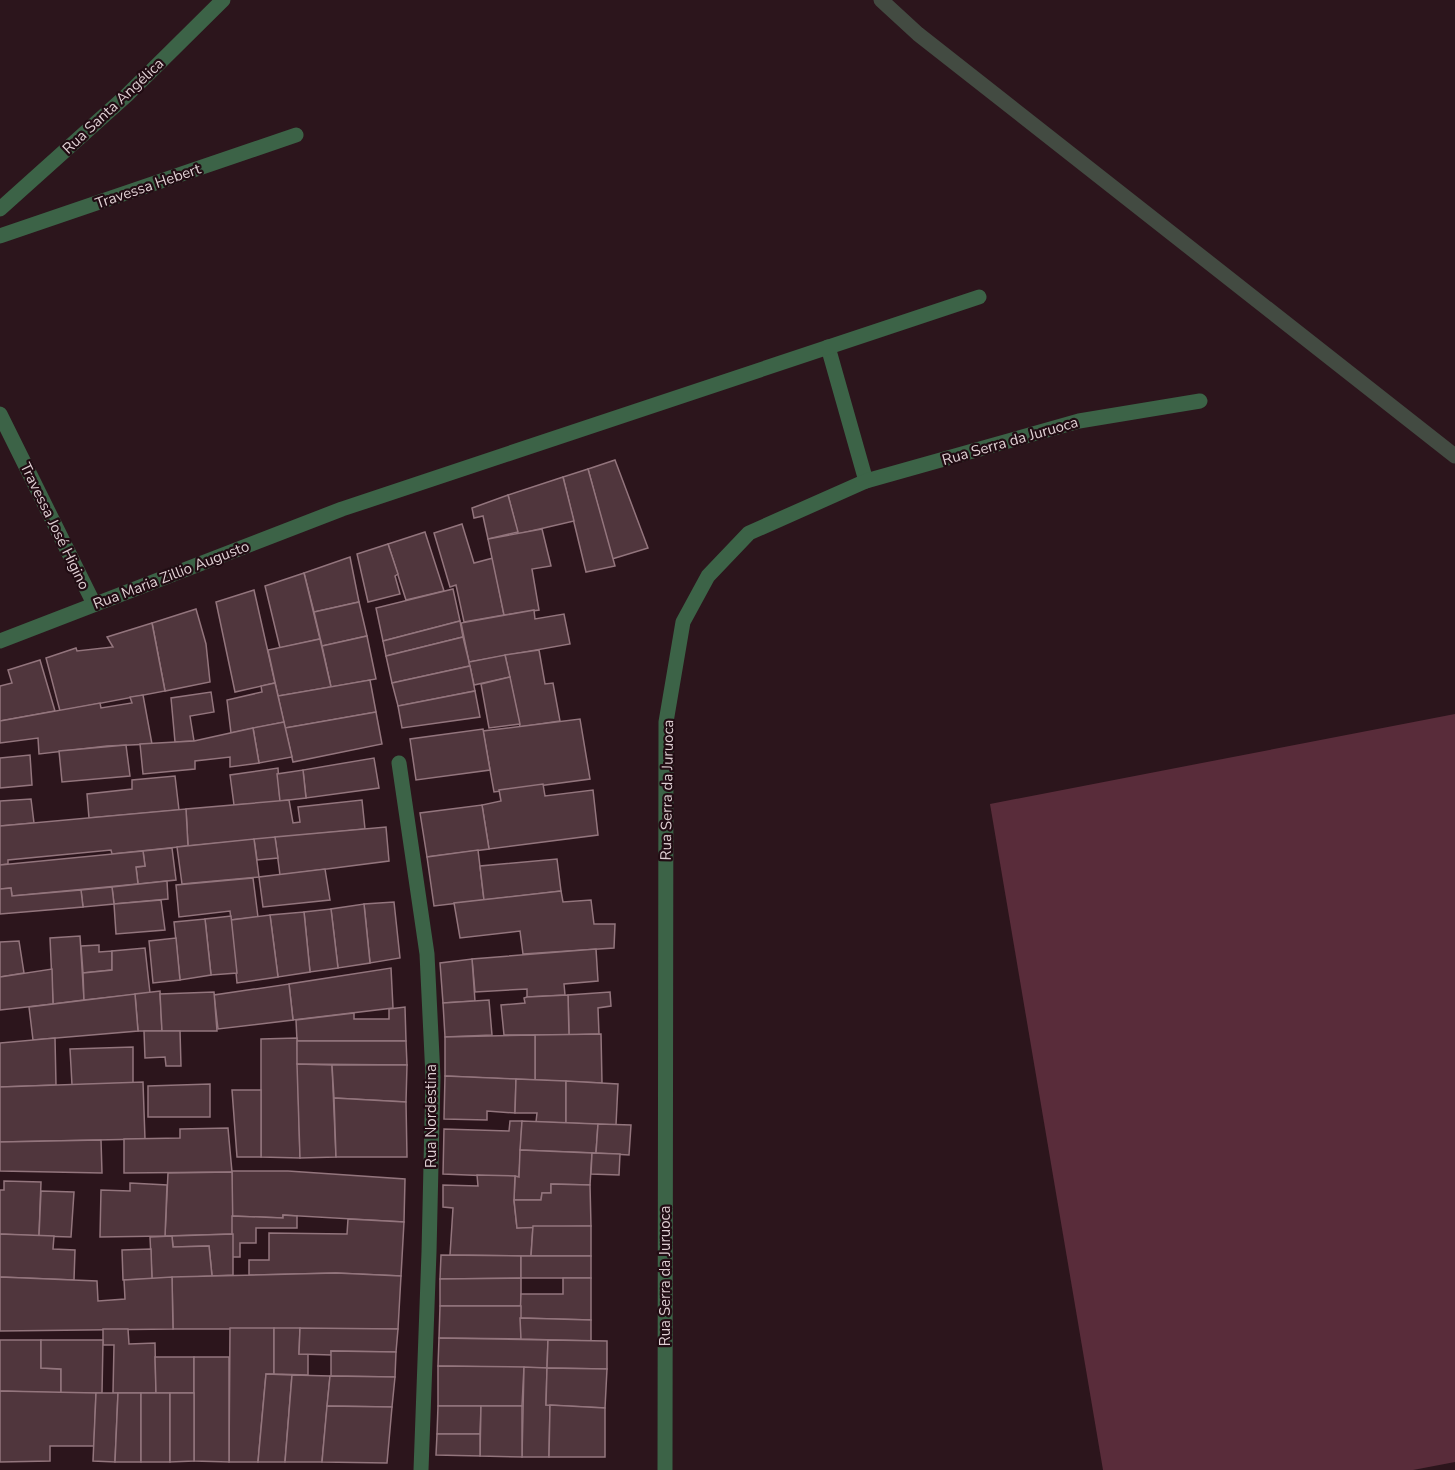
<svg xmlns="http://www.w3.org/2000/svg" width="1455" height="1470" font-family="'Nunito Sans',sans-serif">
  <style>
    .green { fill: #592c3a }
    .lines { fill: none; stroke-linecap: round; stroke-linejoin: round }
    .stream { stroke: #434b42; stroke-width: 15 }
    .building { fill: #50363d; stroke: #93757d; stroke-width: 1.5 }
    .minor { stroke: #3c6347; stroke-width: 15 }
    .labels { text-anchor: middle; stroke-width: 4.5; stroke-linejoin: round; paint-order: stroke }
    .street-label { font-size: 15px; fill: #dfcfd3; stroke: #210c13 }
  </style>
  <rect width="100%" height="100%" fill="#2c151c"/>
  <path class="green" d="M 1455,714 L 1455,1462 L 1413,1470 L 1103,1470 L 990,804 Z"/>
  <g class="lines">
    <path class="stream" d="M 881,0 L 918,34 L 1455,456"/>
  </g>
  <g class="building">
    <path d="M 615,460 L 648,548 L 612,559 L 588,469 Z"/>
    <path d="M 588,469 L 615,566 L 586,572 L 563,477 Z"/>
    <path d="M 563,477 L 574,521 L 518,534 L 508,495 Z"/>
    <path d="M 508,495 L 518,532 L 488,539 L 483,516 L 474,518 L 472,508 Z"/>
    <path d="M 462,524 L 474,563 L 493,558 L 504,615 L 464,622 L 456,585 L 450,587 L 434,533 Z"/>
    <path d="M 542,529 L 551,566 L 532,569 L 539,610 L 504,615 L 488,539 Z"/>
    <path d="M 425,532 L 444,591 L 406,600 L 388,544 Z"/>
    <path d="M 388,544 L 398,574 L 395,576 L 400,594 L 368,602 L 357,554 Z"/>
    <path d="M 350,557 L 359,602 L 314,612 L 304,573 Z"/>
    <path d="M 304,573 L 320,639 L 280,648 L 265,586 Z"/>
    <path d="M 453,589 L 460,621 L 383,641 L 376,608 Z"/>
    <path d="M 254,590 L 275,683 L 235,692 L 216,602 Z"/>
    <path d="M 359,602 L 367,636 L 322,646 L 314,612 Z"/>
    <path d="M 196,609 L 206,644 L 210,682 L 165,691 L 152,623 Z"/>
    <path d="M 534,610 L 535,619 L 564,614 L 570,644 L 469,662 L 461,623 Z"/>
    <path d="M 460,621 L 463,637 L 386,656 L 383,641 Z"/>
    <path d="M 152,623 L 165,691 L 60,711 L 46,658 L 76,648 L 77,651 L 113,647 L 107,637 Z"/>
    <path d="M 367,636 L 376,679 L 331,687 L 322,646 Z"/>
    <path d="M 463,637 L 470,666 L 392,683 L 386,656 Z"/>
    <path d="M 320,639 L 331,687 L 278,696 L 268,650 Z"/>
    <path d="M 539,650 L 545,684 L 553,683 L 560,721 L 520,727 L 505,655 Z"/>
    <path d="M 505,655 L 510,677 L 474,685 L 469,662 Z"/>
    <path d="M 40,660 L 55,711 L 0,721 L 0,686 L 12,683 L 8,670 Z"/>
    <path d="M 470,666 L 475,691 L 398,706 L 392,683 Z"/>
    <path d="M 510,677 L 520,724 L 489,728 L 481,684 Z"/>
    <path d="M 370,680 L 376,712 L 285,728 L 278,696 Z"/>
    <path d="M 275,683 L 284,722 L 231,733 L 227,700 L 262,692 L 261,686 Z"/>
    <path d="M 475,691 L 480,717 L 402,728 L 398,706 Z"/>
    <path d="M 211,692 L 214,712 L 190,716 L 194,741 L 175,742 L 171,698 Z"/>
    <path d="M 143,695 L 152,744 L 107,746 L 39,754 L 38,738 L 0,743 L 0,721 L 100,703 L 101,708 L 132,703 L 130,697 Z"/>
    <path d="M 376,712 L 382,744 L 293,762 L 285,728 Z"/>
    <path d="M 580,719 L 590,779 L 494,792 L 483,731 Z"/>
    <path d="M 284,722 L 292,757 L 259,763 L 253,728 Z"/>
    <path d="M 253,728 L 259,763 L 230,767 L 230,757 L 195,761 L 195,769 L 143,774 L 140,744 L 194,741 Z"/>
    <path d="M 483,729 L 490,770 L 416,780 L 410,739 Z"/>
    <path d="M 126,745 L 130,776 L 62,782 L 59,751 Z"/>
    <path d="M 30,755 L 32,785 L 0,788 L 0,758 Z"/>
    <path d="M 374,758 L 379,788 L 306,798 L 303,770 Z"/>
    <path d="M 278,768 L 280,802 L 234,805 L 230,775 Z"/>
    <path d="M 303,770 L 306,798 L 280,801 L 277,774 Z"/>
    <path d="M 175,776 L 179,810 L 89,818 L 87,794 L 132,789 L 132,780 Z"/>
    <path d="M 543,784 L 545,796 L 593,790 L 598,835 L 489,849 L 482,805 L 501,801 L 499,790 Z"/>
    <path d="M 31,799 L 34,823 L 0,826 L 0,801 Z"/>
    <path d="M 289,800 L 293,823 L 300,822 L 298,807 L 362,800 L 365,829 L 188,846 L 186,809 Z"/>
    <path d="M 482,805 L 489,849 L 427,857 L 420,813 Z"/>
    <path d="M 186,809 L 188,846 L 112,854 L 111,850 L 8,860 L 8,864 L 0,865 L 0,826 Z"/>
    <path d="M 386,827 L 389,861 L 280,875 L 275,837 Z"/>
    <path d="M 275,837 L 278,858 L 257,860 L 254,839 Z"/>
    <path d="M 254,839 L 259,877 L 182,884 L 177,847 Z"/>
    <path d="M 172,848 L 176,880 L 138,884 L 136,867 L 145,866 L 143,851 Z"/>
    <path d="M 478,850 L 484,900 L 434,906 L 427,857 Z"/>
    <path d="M 143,851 L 145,866 L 136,867 L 138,884 L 12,896 L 11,888 L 0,889 L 0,865 Z"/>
    <path d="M 557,859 L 561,891 L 484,900 L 480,866 Z"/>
    <path d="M 325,869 L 330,900 L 263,907 L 259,877 Z"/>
    <path d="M 253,878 L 258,917 L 231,920 L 230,911 L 179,917 L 176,885 Z"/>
    <path d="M 167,881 L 168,899 L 114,904 L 112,887 Z"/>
    <path d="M 112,887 L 114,904 L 83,907 L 81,890 Z"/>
    <path d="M 11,888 L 12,896 L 81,890 L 83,907 L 0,914 L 0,889 Z"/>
    <path d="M 561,891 L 563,902 L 591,900 L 594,924 L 615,924 L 614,948 L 523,954 L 520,931 L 460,938 L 454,903 Z"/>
    <path d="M 161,900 L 165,930 L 116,934 L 114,904 Z"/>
    <path d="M 394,902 L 400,958 L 370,963 L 364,904 Z"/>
    <path d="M 364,904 L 370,963 L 338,968 L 331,909 Z"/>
    <path d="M 331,909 L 338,968 L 310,972 L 304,912 Z"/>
    <path d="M 304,912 L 310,972 L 278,977 L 270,915 Z"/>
    <path d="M 270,915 L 278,977 L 237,983 L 231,920 Z"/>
    <path d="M 231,916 L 237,973 L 211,975 L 205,919 Z"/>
    <path d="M 205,919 L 211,975 L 180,980 L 174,922 Z"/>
    <path d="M 80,936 L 84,1000 L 53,1004 L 50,938 Z"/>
    <path d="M 176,938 L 180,980 L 153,983 L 149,941 Z"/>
    <path d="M 19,941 L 24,973 L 0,977 L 0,942 Z"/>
    <path d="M 99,945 L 99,952 L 112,951 L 112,970 L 83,973 L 81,946 Z"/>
    <path d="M 145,948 L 150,993 L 84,1000 L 83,973 L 112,970 L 112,951 Z"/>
    <path d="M 596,949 L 598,981 L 564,984 L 565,995 L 527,997 L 527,989 L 475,992 L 472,959 Z"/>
    <path d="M 472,959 L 475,1001 L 443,1003 L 440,963 Z"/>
    <path d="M 391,968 L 393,1008 L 293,1020 L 289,984 Z"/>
    <path d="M 52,969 L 53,1004 L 0,1010 L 0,977 Z"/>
    <path d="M 289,984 L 293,1020 L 218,1029 L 214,995 Z"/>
    <path d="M 160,991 L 162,1031 L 138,1031 L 135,994 Z"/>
    <path d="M 214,992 L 217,1031 L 162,1031 L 160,994 Z"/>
    <path d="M 610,992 L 611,1006 L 598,1008 L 599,1034 L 569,1035 L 568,995 Z"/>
    <path d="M 135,994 L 138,1031 L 33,1040 L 29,1007 Z"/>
    <path d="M 568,995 L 569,1035 L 504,1035 L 501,1005 L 525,1003 L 524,998 L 527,997 Z"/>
    <path d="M 489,1000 L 492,1035 L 445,1037 L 443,1003 Z"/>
    <path d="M 405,1007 L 406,1041 L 297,1041 L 296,1020 L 354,1013 L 354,1019 L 389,1019 L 389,1009 Z"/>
    <path d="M 144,1031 L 180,1031 L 181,1066 L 166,1066 L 165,1057 L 145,1058 Z"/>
    <path d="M 601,1034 L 602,1083 L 535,1080 L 535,1035 Z"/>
    <path d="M 535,1035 L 535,1080 L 445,1076 L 445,1037 Z"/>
    <path d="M 55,1038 L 56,1085 L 0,1087 L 0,1043 Z"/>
    <path d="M 297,1038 L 300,1158 L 261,1157 L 261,1039 Z"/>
    <path d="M 297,1041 L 406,1041 L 407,1065 L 297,1064 Z"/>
    <path d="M 133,1047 L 133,1083 L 72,1085 L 70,1049 Z"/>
    <path d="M 297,1064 L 332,1065 L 336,1157 L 300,1158 Z"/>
    <path d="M 332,1065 L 407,1065 L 406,1102 L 334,1098 Z"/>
    <path d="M 445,1076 L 516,1079 L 515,1113 L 487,1111 L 487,1120 L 444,1119 Z"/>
    <path d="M 516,1079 L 566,1081 L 566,1123 L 536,1122 L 537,1113 L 515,1113 Z"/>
    <path d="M 566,1081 L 618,1084 L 616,1125 L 566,1123 Z"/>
    <path d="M 143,1082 L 145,1139 L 0,1142 L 0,1087 Z"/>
    <path d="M 210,1084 L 210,1117 L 148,1117 L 148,1086 Z"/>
    <path d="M 232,1090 L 261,1090 L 261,1157 L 237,1157 Z"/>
    <path d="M 334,1098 L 406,1102 L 407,1157 L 336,1157 Z"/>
    <path d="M 510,1121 L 522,1121 L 519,1177 L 443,1174 L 444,1129 L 509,1131 Z"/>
    <path d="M 522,1121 L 598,1124 L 596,1153 L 520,1150 Z"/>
    <path d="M 598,1124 L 631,1125 L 629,1155 L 596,1153 Z"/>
    <path d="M 228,1128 L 232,1172 L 124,1173 L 124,1139 L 180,1138 L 180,1129 Z"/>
    <path d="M 101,1140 L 102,1173 L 0,1171 L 0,1142 Z"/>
    <path d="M 520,1150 L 592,1153 L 590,1185 L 551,1184 L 551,1193 L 542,1193 L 541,1200 L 514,1200 L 515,1176 L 519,1177 Z"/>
    <path d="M 592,1153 L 620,1154 L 619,1175 L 591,1174 Z"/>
    <path d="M 232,1171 L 288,1171 L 405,1179 L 404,1222 L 283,1215 L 283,1218 L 232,1216 Z"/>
    <path d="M 232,1172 L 233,1234 L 165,1236 L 168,1173 Z"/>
    <path d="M 477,1175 L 515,1176 L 514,1200 L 517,1228 L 533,1226 L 531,1256 L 450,1255 L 453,1208 L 443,1207 L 443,1185 L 478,1186 Z"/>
    <path d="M 4,1181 L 41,1182 L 39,1236 L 0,1234 L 0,1190 L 4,1190 Z"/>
    <path d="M 130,1183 L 167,1185 L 165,1236 L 100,1237 L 101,1190 L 130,1191 Z"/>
    <path d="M 551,1184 L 590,1185 L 591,1226 L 517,1228 L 514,1200 L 541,1200 L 542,1193 L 551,1193 Z"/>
    <path d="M 41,1191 L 74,1192 L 71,1237 L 39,1236 Z"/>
    <path d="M 283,1215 L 297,1216 L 297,1228 L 256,1228 L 256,1243 L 240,1243 L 240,1257 L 232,1257 L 232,1216 L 283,1218 Z"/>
    <path d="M 348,1219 L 404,1222 L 401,1276 L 336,1273 L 249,1275 L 249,1260 L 269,1260 L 269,1233 L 347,1234 Z"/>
    <path d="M 533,1226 L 591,1226 L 591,1256 L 531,1256 Z"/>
    <path d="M 0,1234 L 54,1236 L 53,1249 L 75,1250 L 74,1280 L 0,1277 Z"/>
    <path d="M 233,1234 L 233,1275 L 212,1276 L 209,1246 L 173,1247 L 172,1236 Z"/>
    <path d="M 172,1236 L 173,1247 L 209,1246 L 212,1276 L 152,1279 L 150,1237 Z"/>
    <path d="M 151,1249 L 152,1279 L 123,1280 L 122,1250 Z"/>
    <path d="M 441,1255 L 521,1256 L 521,1278 L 440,1279 Z"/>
    <rect x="521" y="1256" width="70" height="22"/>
    <path d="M 336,1273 L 401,1276 L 398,1329 L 173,1329 L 172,1277 Z"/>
    <path d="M 0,1277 L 97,1281 L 98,1301 L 125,1299 L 124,1280 L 172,1277 L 173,1329 L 0,1331 Z"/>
    <path d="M 521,1278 L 521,1306 L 440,1306 L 440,1279 Z"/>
    <path d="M 563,1278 L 591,1278 L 591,1320 L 520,1318 L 521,1294 L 563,1294 Z"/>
    <path d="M 440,1306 L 521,1306 L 521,1339 L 439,1338 Z"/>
    <path d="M 520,1318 L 591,1320 L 591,1341 L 521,1339 Z"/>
    <path d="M 230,1328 L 274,1328 L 274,1374 L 266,1374 L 258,1462 L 229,1462 Z"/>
    <path d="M 274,1328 L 300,1328 L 299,1354 L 308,1354 L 308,1375 L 274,1374 Z"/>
    <path d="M 300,1328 L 398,1329 L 396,1352 L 331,1351 L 332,1355 L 299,1354 Z"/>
    <path d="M 103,1329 L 128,1329 L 129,1344 L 155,1343 L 156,1393 L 113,1393 L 114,1345 L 103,1345 Z"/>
    <path d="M 439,1338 L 548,1340 L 547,1368 L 438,1366 Z"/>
    <path d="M 0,1340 L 41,1340 L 41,1368 L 61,1369 L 61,1393 L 0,1391 Z"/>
    <path d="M 41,1340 L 103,1340 L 102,1393 L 61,1393 L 61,1369 L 41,1368 Z"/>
    <path d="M 548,1340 L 607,1341 L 607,1369 L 547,1368 Z"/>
    <path d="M 331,1351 L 396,1352 L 395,1377 L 331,1376 Z"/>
    <path d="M 155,1357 L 194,1357 L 194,1393 L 156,1393 Z"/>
    <path d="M 194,1357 L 229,1357 L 229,1462 L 194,1461 Z"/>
    <path d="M 438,1366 L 524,1367 L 522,1406 L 438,1406 Z"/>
    <path d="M 524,1367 L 547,1368 L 546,1405 L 550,1405 L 549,1457 L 522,1457 Z"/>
    <path d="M 547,1368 L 607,1369 L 605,1408 L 546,1405 Z"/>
    <path d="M 266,1374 L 292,1375 L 285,1462 L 258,1462 Z"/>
    <path d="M 292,1375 L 330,1376 L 322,1462 L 285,1462 Z"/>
    <path d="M 330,1376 L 395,1377 L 392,1407 L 327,1406 Z"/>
    <path d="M 0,1391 L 96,1393 L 94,1446 L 50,1446 L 50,1461 L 0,1462 Z"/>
    <path d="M 96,1393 L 118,1393 L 115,1462 L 93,1461 Z"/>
    <path d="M 118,1393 L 141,1393 L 141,1462 L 115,1462 Z"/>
    <rect x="141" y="1393" width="29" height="69"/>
    <path d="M 170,1393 L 194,1393 L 194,1461 L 170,1462 Z"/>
    <path d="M 550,1405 L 605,1408 L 605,1457 L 549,1457 Z"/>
    <path d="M 327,1406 L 392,1407 L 387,1463 L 322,1462 Z"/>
    <path d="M 438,1406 L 481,1406 L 480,1434 L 437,1434 Z"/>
    <path d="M 481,1406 L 522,1406 L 522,1457 L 480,1456 Z"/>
    <path d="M 437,1434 L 480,1434 L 480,1456 L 436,1455 Z"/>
  </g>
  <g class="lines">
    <g class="minor">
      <path d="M 0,209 L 127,95 L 223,0"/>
      <path d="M 0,236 L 296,135"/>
      <path d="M 828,347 L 866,481"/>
      <path d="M 0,414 L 94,604"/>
      <path d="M 0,641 L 342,509 L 979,297"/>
      <path d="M 399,763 L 427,954 L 433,1077 L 429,1252 L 421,1470"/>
      <path d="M 665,1470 L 666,722 L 683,622 L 708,576 L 749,533 L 866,481 L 1079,421 L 1200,401"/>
    </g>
  </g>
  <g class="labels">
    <g class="street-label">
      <text transform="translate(113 106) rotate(-43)" y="5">Rua Santa Angélica</text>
      <text transform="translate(148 186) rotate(-19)" y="5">Travessa Hebert</text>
      <text transform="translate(1010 441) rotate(-16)" y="5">Rua Serra da Juruoca</text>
      <text transform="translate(55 526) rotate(64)" y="5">Travessa José Higino</text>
      <text transform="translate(171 575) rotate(-21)" y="5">Rua Maria Zillio Augusto</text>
      <text transform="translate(667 790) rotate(-89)" y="5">Rua Serra da Juruoca</text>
      <text transform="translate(431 1116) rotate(-90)" y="5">Rua Nordestina</text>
      <text transform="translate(665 1276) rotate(-90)" y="5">Rua Serra da Juruoca</text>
    </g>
  </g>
</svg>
